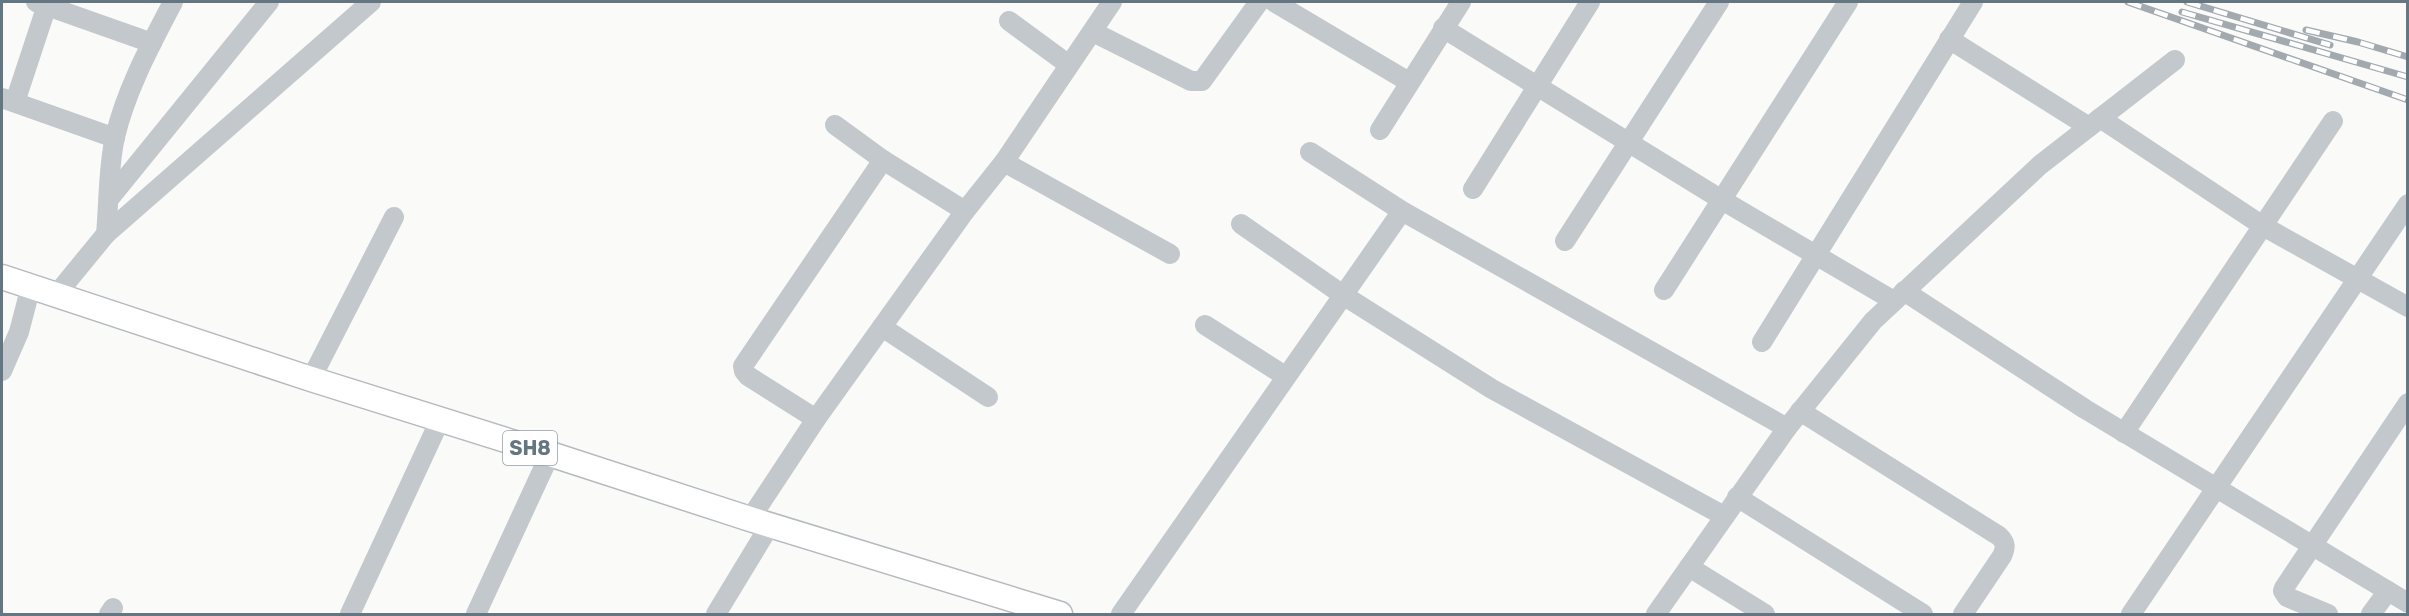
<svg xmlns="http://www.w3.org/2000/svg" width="2409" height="616" font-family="Rubik,sans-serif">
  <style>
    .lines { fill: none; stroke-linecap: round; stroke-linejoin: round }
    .major-casing { stroke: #b5babe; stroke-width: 27 }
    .minor { stroke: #c3c8cc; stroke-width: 20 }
    .major { stroke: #fff; stroke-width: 24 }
    .rail-casing { stroke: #a2aab0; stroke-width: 7 }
    .rail { stroke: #fff; stroke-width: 4.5; stroke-dasharray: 14; stroke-linecap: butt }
    .labels { text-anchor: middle; stroke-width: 6; stroke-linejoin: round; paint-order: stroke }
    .shield { fill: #fff; stroke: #939fa8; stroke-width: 1.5 }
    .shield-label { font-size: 20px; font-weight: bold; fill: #657683 }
  </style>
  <rect width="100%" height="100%" fill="#fafaf8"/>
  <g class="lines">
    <defs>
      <path id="major" d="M 2,277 L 311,379 L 550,454 L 750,519 L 1060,614"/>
    </defs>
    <use href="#major" class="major-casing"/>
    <g class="minor">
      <path d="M 36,2 L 152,43"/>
      <path d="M 1274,2 L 1409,82"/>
      <path d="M 1009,21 L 1069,65"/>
      <path d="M 1443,28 L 1722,200 L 1894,301"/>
      <path d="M 1093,32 L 1191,81 L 1202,81 L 1259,2"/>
      <path d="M 1949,39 L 2089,127"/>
      <path d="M 2,98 L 115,138"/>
      <path d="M 15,102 L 48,2"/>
      <path d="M 2100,118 L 2263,226 L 2408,307"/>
      <path d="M 835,125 L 883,160 L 965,211"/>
      <path d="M 1380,130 L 1461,2"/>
      <path d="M 1310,152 L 1402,211 L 1787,428"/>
      <path d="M 1004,162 L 1170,254"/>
      <path d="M 1473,189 L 1590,2"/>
      <path d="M 109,199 L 269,2"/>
      <path d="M 1241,224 L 1343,295 L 1492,389 L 1724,516"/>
      <path d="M 106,234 C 109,202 108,168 115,137 C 126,90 151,44 173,2"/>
      <path d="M 1565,241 L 1719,2"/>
      <path d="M 1664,290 L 1848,2"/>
      <path d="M 1904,291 L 2085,409 L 2408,603"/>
      <path d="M 56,295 L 106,234 L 371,2"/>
      <path d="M 1205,325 L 1285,376"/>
      <path d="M 882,327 L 988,397"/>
      <path d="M 1762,342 L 1973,2"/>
      <path d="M 2,371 L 19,332 L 31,286"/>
      <path d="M 311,379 L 394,217"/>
      <path d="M 1800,411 L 1999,536 C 2006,543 2006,547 2002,556 L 1963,614"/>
      <path d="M 816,419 L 748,376 L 744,371 L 743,366 L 883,160"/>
      <path d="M 2124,433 L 2333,121"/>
      <path d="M 1737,497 L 1923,614"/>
      <path d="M 750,519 L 816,419 L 965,211 L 1004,162 L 1112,2"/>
      <path d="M 1689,567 L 1765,614"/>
      <path d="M 109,614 L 113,608"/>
      <path d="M 350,614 L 440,420"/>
      <path d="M 476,614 L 550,454"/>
      <path d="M 716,614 L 770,525"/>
      <path d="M 1121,614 L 1402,211"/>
      <path d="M 1656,614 L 1787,428 L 1873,321 L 2040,165 L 2175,60"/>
      <path d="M 2131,614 L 2408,204"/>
      <path d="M 2328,614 L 2287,597 L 2283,591 L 2284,588 L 2408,403"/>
      <path d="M 2371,614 L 2388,591"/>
    </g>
    <use href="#major" class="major"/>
    <defs>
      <g id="rail">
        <path d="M 2128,2 L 2408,100"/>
        <path d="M 2187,2 L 2330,45"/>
        <path d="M 2182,12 L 2408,77"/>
        <path d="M 2306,30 L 2358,42 L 2408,57"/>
      </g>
    </defs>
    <use href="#rail" class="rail-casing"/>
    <use href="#rail" class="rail"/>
  </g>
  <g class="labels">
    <rect class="shield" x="503" y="431" width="54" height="34" rx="4.5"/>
    <g class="shield-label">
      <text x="530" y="455">SH8</text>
    </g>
  </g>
  <rect width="2409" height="616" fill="none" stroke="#657683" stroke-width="6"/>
</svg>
